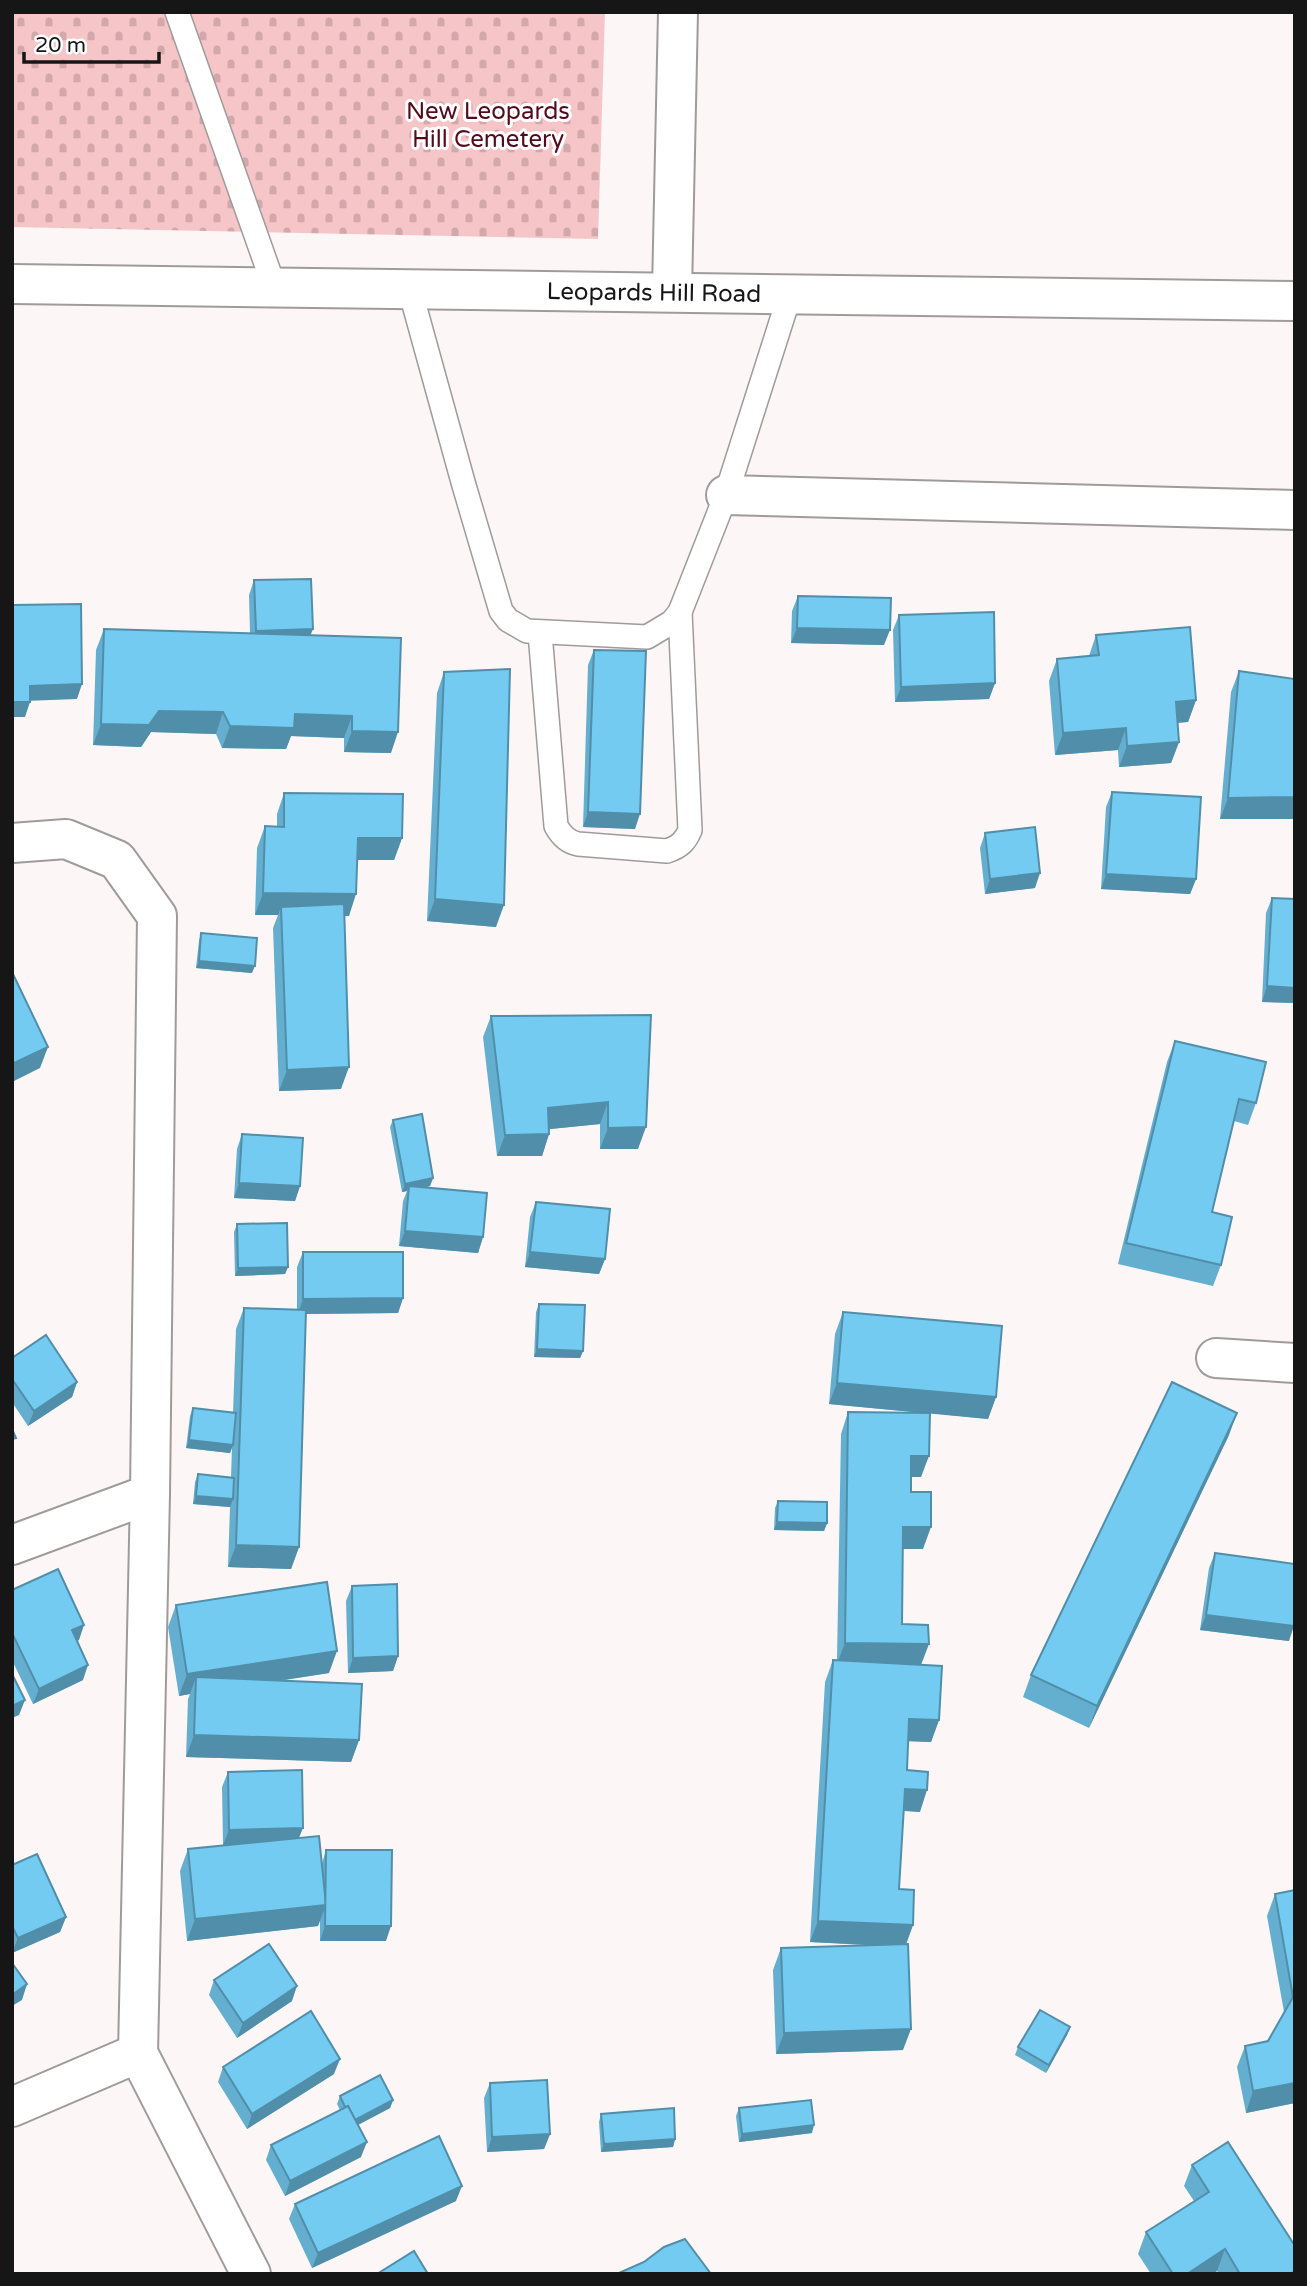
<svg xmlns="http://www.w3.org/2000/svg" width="1307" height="2286" font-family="'Varela Round',sans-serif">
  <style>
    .cemetery { fill: url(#cemetery-stones) }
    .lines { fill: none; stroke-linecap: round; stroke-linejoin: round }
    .lane-casing { stroke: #a09b9b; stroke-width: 26 }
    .street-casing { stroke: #a09b9b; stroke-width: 42 }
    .secondary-casing { stroke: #a09b9b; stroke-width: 42 }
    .lane { stroke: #fff; stroke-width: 23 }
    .street { stroke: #fff; stroke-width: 38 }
    .secondary { stroke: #fff; stroke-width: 38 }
    .wall { fill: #64afd0 }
    .shaded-wall { fill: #518ea9 }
    .building { fill: #74cbf2; stroke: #518ea9; stroke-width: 2 }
    .labels { text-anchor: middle; stroke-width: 6; stroke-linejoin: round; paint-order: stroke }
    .park-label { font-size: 24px; fill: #540a1b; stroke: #fff }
    .street-label { font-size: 24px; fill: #171616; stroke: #fff }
  </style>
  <defs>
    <pattern id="cemetery-stones" width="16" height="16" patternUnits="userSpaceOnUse" patternTransform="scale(1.75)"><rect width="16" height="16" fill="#f6c5c8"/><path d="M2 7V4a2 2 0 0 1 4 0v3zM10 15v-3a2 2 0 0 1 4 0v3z" fill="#d2a8ab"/></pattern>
  </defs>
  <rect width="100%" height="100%" fill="#fcf6f6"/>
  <path class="cemetery" d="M 12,12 L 605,12 L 598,239 L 12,227 Z"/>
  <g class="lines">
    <defs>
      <g id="lane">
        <path d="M 177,12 L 275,289"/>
        <path d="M 410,290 L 463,482 L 501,611 L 508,620 L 527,631 L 647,637 L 672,622 L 680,612 L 726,495 L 790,294"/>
        <path d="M 540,633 L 556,826 C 561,835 567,842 578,844 L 667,851 C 679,847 685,842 690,830 L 680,612"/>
      </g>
      <g id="street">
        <path d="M 672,291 L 678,12"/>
        <path d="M 726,495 L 1295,510"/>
        <path d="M 12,843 L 66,839 L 117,860 L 157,916 L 150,1494 L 138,2053 L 12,2107"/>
        <path d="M 1216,1358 L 1295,1363"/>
        <path d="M 12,1545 L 150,1494"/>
        <path d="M 138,2053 L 251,2274"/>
      </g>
      <g id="secondary">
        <path id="s1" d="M 12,284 L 1295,301"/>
      </g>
    </defs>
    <use href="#lane" class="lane-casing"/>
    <use href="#street" class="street-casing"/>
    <use href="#secondary" class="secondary-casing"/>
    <use href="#lane" class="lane"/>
    <use href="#street" class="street"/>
    <use href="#secondary" class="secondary"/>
  </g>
  <g class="wall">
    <path d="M 254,580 L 310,635 L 391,753 L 344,752 L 344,738 L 291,736 L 286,749 L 222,748 L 216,734 L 151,732 L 141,747 L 93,745 L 96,650 L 104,629 L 250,633 L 249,595 Z"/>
    <path d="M 798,596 L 884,645 L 791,643 L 792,611 Z"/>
    <path d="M 899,615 L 995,683 L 989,699 L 895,702 L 893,630 Z"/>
    <path d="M 1096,635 L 1196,700 L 1188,722 L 1178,723 L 1179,742 L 1171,763 L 1119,767 L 1118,750 L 1055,755 L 1049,681 L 1057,659 L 1089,656 Z"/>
    <path d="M 594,650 L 635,829 L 583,827 L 588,665 Z"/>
    <path d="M 1239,671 L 1295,679 L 1295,819 L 1220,819 L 1231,692 Z"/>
    <path d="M 444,672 L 496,927 L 427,921 L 437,693 Z"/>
    <path d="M 1112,792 L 1196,879 L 1190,894 L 1101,889 L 1106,807 Z"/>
    <path d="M 284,793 L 402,838 L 394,860 L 357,860 L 349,916 L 344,916 L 341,1089 L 279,1091 L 273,928 L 278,915 L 255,915 L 257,848 L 265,826 L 277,827 L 277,814 Z"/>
    <path d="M 985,833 L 1035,888 L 985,894 L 980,848 Z"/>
    <path d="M 1272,898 L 1295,1003 L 1262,1002 L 1266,913 Z"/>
    <path d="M 201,933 L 252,973 L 196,968 L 199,941 Z"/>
    <path d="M 651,1015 L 638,1149 L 600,1149 L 600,1124 L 549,1129 L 549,1134 L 542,1156 L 497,1156 L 483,1037 L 491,1016 Z"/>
    <path d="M 1175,1041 L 1256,1103 L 1248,1125 L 1234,1121 L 1212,1212 L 1221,1265 L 1213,1286 L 1118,1264 L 1167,1062 Z"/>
    <path d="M 393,1120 L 433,1178 L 430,1186 L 423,1188 L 483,1237 L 478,1253 L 399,1246 L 403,1201 L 407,1191 L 402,1192 L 390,1127 Z"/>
    <path d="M 242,1134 L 300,1186 L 295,1201 L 234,1198 L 237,1149 Z"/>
    <path d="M 536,1202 L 605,1259 L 599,1274 L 525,1267 L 530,1217 Z"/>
    <path d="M 237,1224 L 288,1267 L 285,1274 L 235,1276 L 234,1232 Z"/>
    <path d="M 303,1252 L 403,1298 L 398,1313 L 306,1314 L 299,1547 L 291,1569 L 228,1567 L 230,1507 L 193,1504 L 195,1482 L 198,1474 L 231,1477 L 232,1447 L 230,1453 L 186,1448 L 190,1416 L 193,1408 L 233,1413 L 236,1329 L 244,1308 L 297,1310 L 297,1267 Z"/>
    <path d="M 539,1304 L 583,1351 L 580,1358 L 534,1357 L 536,1312 Z"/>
    <path d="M 843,1312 L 996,1397 L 988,1419 L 930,1413 L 921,1477 L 911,1477 L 911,1492 L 923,1549 L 903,1549 L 902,1624 L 921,1665 L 939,1720 L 931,1742 L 908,1741 L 907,1770 L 920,1812 L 904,1811 L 899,1889 L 913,1925 L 906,1944 L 903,2050 L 776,2054 L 773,1970 L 781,1948 L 874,1945 L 810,1942 L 825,1682 L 833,1660 L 837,1660 L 841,1434 L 848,1412 L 923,1413 L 829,1404 L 835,1334 Z"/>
    <path d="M 12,1358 L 77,1382 L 72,1397 L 28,1426 L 12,1402 Z"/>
    <path d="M 1229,1435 L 1089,1728 L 1023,1697 L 1031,1675 Z"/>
    <path d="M 778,1501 L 827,1523 L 824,1531 L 774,1530 L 775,1508 Z"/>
    <path d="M 1215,1553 L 1289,1641 L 1200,1630 L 1209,1568 Z"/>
    <path d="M 352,1586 L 398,1656 L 393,1671 L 348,1673 L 346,1601 Z"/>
    <path d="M 12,1590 L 79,1640 L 77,1641 L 83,1680 L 33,1704 L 12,1660 Z"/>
    <path d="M 176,1605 L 329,1673 L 279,1681 L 359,1740 L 351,1762 L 186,1757 L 188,1699 L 190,1694 L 179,1696 L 168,1627 Z"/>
    <path d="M 228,1772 L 300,1838 L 322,1863 L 326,1850 L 386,1941 L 320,1941 L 320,1920 L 318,1926 L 187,1941 L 180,1871 L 188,1849 L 231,1845 L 223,1845 L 222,1787 Z"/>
    <path d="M 12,1865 L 66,1917 L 60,1932 L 12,1953 Z"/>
    <path d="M 1295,1890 L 1295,2103 L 1246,2113 L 1237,2067 L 1245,2046 L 1268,2041 L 1284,2012 L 1267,1916 L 1275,1894 Z"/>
    <path d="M 214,1980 L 292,2001 L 237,2038 L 209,1995 Z"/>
    <path d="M 1070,2027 L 1067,2035 L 1046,2073 L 1015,2055 L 1018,2047 Z"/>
    <path d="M 223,2067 L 334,2074 L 247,2129 L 218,2082 Z"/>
    <path d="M 490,2083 L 550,2134 L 544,2149 L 487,2152 L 484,2098 Z"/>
    <path d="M 340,2096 L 393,2100 L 390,2108 L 358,2125 L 361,2157 L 285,2196 L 266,2160 L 271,2145 L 340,2110 L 337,2104 Z"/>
    <path d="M 739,2108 L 812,2133 L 739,2142 L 736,2116 Z"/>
    <path d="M 601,2114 L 675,2139 L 673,2147 L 601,2152 L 599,2122 Z"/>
    <path d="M 1192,2165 L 1295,2274 L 1219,2274 L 1217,2271 L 1212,2274 L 1151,2274 L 1138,2254 L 1146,2232 L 1194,2201 L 1184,2186 Z"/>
    <path d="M 456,2201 L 312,2268 L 289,2219 L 295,2204 Z"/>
  </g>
  <g class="shaded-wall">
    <path d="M 797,628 L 890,630 L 884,645 L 791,643 Z"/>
    <path d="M 313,629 L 307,644 L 250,646 L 256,631 Z"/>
    <path d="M 995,683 L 989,699 L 895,702 L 901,687 Z"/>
    <path d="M 82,684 L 77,699 L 24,701 L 30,686 Z"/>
    <path d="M 1196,700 L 1188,722 L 1168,723 L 1176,702 Z"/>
    <path d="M 12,702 L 30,702 L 25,717 L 12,717 Z"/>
    <path d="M 159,711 L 223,712 L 216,734 L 151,732 L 141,747 L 93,745 L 101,724 Z"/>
    <path d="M 295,714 L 352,716 L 344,738 L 291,736 L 286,749 L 222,748 L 230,726 Z"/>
    <path d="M 1126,728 L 1118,750 L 1055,755 L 1063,733 Z"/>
    <path d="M 352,731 L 398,732 L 391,753 L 344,752 Z"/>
    <path d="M 1179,742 L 1171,763 L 1119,767 L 1127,746 Z"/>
    <path d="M 1295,797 L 1295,819 L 1220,819 L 1228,798 Z"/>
    <path d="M 588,812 L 640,814 L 635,829 L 583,827 Z"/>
    <path d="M 358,838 L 402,838 L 394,860 L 350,860 Z"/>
    <path d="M 1040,873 L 1035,888 L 985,894 L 990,879 Z"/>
    <path d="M 1106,874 L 1196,879 L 1190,894 L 1101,889 Z"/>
    <path d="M 263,893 L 356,894 L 349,916 L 281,915 L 281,907 L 278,915 L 255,915 Z"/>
    <path d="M 435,899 L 504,905 L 496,927 L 427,921 Z"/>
    <path d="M 199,961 L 255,966 L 252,973 L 196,968 Z"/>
    <path d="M 1267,986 L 1295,988 L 1295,1003 L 1262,1002 Z"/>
    <path d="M 48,1047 L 40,1068 L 12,1082 L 12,1064 Z"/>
    <path d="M 349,1067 L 341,1089 L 279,1091 L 287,1070 Z"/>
    <path d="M 608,1102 L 600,1124 L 541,1130 L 548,1108 Z"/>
    <path d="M 646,1127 L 638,1149 L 600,1149 L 608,1128 Z"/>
    <path d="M 549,1134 L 542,1156 L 497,1156 L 505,1135 Z"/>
    <path d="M 433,1178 L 430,1186 L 408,1191 L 409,1186 L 407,1191 L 402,1192 L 405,1184 Z"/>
    <path d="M 239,1183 L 300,1186 L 295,1201 L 234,1198 Z"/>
    <path d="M 405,1231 L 483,1237 L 478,1253 L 399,1246 Z"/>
    <path d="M 530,1252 L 605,1259 L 599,1274 L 525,1267 Z"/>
    <path d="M 288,1267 L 285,1274 L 235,1276 L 238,1268 Z"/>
    <path d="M 403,1298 L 398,1313 L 298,1314 L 303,1299 Z"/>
    <path d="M 537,1349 L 583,1351 L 580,1358 L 534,1357 Z"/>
    <path d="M 77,1382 L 72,1397 L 28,1426 L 34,1411 Z"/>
    <path d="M 837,1383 L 996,1397 L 988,1419 L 829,1404 Z"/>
    <path d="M 1237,1413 L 1229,1435 L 1089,1728 L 1097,1706 Z"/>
    <path d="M 189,1440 L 233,1445 L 230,1453 L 186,1448 Z"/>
    <path d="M 911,1456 L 929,1456 L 921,1477 L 903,1477 Z"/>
    <path d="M 196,1496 L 233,1499 L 230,1507 L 193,1504 Z"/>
    <path d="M 777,1522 L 827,1523 L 824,1531 L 774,1530 Z"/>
    <path d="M 903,1527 L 931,1527 L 923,1549 L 896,1549 Z"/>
    <path d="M 236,1545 L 299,1547 L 291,1569 L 228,1567 Z"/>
    <path d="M 1206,1615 L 1294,1626 L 1289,1641 L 1200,1630 Z"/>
    <path d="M 84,1625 L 79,1640 L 67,1645 L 72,1630 Z"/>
    <path d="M 845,1643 L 929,1644 L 921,1665 L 837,1664 Z"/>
    <path d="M 337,1651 L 329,1673 L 195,1693 L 196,1677 L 190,1694 L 179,1696 L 187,1674 Z"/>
    <path d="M 398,1656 L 393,1671 L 348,1673 L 353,1658 Z"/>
    <path d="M 88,1665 L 83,1680 L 33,1704 L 39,1689 Z"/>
    <path d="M 25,1700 L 19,1715 L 12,1718 L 12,1706 Z"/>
    <path d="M 909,1719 L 939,1720 L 931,1742 L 902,1741 Z"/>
    <path d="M 194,1735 L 359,1740 L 351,1762 L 186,1757 Z"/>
    <path d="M 905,1789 L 927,1790 L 920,1812 L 897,1810 Z"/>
    <path d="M 303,1828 L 297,1843 L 223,1845 L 229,1830 Z"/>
    <path d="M 326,1905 L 318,1926 L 187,1941 L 195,1919 Z"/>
    <path d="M 66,1917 L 60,1932 L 12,1953 L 18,1938 Z"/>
    <path d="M 818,1921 L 913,1925 L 905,1947 L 810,1942 Z"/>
    <path d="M 325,1926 L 391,1926 L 386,1941 L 320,1941 Z"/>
    <path d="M 27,1984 L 22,2000 L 12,2006 L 12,1995 Z"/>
    <path d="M 297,1986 L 292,2001 L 237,2038 L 243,2023 Z"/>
    <path d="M 1070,2027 L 1067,2035 L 1046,2073 L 1049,2065 Z"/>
    <path d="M 911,2029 L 903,2050 L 776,2054 L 784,2033 Z"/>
    <path d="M 340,2059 L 334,2074 L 247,2129 L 252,2114 Z"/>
    <path d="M 1295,2083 L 1295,2103 L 1246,2113 L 1253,2091 Z"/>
    <path d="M 393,2100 L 390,2108 L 350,2129 L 353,2122 Z"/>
    <path d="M 814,2125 L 812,2133 L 739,2142 L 742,2134 Z"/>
    <path d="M 550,2134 L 544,2149 L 487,2152 L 492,2137 Z"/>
    <path d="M 675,2139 L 673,2147 L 601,2152 L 604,2144 Z"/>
    <path d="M 367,2142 L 361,2157 L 285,2196 L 290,2181 Z"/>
    <path d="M 462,2186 L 456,2201 L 312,2268 L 318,2253 Z"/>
    <path d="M 1225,2249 L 1217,2271 L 1212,2274 L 1187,2274 Z"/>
  </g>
  <g class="building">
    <path d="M 311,579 L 313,629 L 256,631 L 254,580 Z"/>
    <path d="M 798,596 L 891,598 L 890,630 L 797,628 Z"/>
    <path d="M 81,604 L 82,684 L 30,686 L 30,702 L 12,702 L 12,605 Z"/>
    <path d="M 994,612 L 995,683 L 901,687 L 899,615 Z"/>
    <path d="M 1190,627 L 1196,700 L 1176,702 L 1179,742 L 1127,746 L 1126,728 L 1063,733 L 1057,659 L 1099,655 L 1096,635 Z"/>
    <path d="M 104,629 L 401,638 L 398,732 L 352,731 L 352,716 L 295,714 L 294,728 L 230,726 L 223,712 L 159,711 L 149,725 L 101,724 Z"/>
    <path d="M 594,650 L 646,651 L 640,814 L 588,812 Z"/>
    <path d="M 510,669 L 504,905 L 435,899 L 444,672 Z"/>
    <path d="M 1239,671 L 1295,679 L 1295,797 L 1228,798 Z"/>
    <path d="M 1112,792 L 1201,797 L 1196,879 L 1106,874 Z"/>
    <path d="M 284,793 L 403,794 L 402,838 L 358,838 L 356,894 L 263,893 L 265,826 L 284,827 Z"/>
    <path d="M 1035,827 L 1040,873 L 990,879 L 985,833 Z"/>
    <path d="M 1272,898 L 1295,899 L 1295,988 L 1267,986 Z"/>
    <path d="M 344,904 L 349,1067 L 287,1070 L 281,907 Z"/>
    <path d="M 201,933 L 257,938 L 255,966 L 199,961 Z"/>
    <path d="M 12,972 L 48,1047 L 12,1064 Z"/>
    <path d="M 651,1015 L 646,1127 L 608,1128 L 608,1102 L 548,1108 L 549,1134 L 505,1135 L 491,1016 Z"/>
    <path d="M 1175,1041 L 1266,1062 L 1256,1103 L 1239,1099 L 1212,1212 L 1232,1217 L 1221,1265 L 1126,1243 Z"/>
    <path d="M 422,1114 L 433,1178 L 405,1184 L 393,1120 Z"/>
    <path d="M 242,1134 L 303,1138 L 300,1186 L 239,1183 Z"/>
    <path d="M 409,1186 L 487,1193 L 483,1237 L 405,1231 Z"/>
    <path d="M 536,1202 L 610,1209 L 605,1259 L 530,1252 Z"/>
    <path d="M 287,1223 L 288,1267 L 238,1268 L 237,1224 Z"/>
    <path d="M 303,1252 L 403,1252 L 403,1298 L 303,1299 Z"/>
    <path d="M 539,1304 L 585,1305 L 583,1351 L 537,1349 Z"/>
    <path d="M 244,1308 L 306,1310 L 299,1547 L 236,1545 Z"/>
    <path d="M 843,1312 L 1002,1326 L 996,1397 L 837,1383 Z"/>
    <path d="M 46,1335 L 77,1382 L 34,1411 L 12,1379 L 12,1358 Z"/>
    <path d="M 1172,1382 L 1237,1413 L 1097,1706 L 1031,1675 Z"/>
    <path d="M 193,1408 L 236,1413 L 233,1445 L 189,1440 Z"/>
    <path d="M 848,1412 L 930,1413 L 929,1456 L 911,1456 L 911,1492 L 931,1492 L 931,1527 L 903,1527 L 902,1624 L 928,1625 L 929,1644 L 845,1643 Z"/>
    <path d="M 12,1429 L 16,1438 L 12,1439 Z"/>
    <path d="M 198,1474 L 234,1478 L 233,1499 L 196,1496 Z"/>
    <path d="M 778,1501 L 827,1502 L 827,1523 L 777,1522 Z"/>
    <path d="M 1215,1553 L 1295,1564 L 1294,1626 L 1206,1615 Z"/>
    <path d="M 58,1569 L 84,1625 L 72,1630 L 88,1665 L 39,1689 L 12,1633 L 12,1590 Z"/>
    <path d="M 327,1582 L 337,1651 L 187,1674 L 176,1605 Z"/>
    <path d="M 397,1584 L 398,1656 L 353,1658 L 352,1586 Z"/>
    <path d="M 833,1660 L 942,1666 L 939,1720 L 909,1719 L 907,1770 L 928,1772 L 927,1790 L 905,1789 L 899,1889 L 914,1890 L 913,1925 L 818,1921 Z"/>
    <path d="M 12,1674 L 25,1700 L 12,1706 Z"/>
    <path d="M 196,1677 L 362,1684 L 359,1740 L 194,1735 Z"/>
    <path d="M 302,1770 L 303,1828 L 229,1830 L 228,1772 Z"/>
    <path d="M 319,1836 L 326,1905 L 195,1919 L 188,1849 Z"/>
    <path d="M 326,1850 L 392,1850 L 391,1926 L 325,1926 Z"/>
    <path d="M 37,1854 L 66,1917 L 18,1938 L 12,1926 L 12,1865 Z"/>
    <path d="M 1295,1890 L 1295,2083 L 1253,2091 L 1245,2046 L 1268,2041 L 1293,1997 L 1275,1894 Z"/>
    <path d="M 269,1944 L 297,1986 L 243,2023 L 214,1980 Z"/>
    <path d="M 908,1944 L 911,2029 L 784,2033 L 781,1948 Z"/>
    <path d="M 12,1963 L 27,1984 L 12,1995 Z"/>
    <path d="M 1040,2010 L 1070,2027 L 1049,2065 L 1018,2047 Z"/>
    <path d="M 311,2011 L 340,2059 L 252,2114 L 223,2067 Z"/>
    <path d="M 380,2075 L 393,2100 L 355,2120 L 348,2106 L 345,2107 L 340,2096 Z"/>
    <path d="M 547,2080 L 550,2134 L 492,2137 L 490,2083 Z"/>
    <path d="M 811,2100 L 814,2125 L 742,2134 L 739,2108 Z"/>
    <path d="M 348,2106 L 367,2142 L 290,2181 L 271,2145 Z"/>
    <path d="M 674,2108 L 675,2139 L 604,2144 L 601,2114 Z"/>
    <path d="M 439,2136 L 462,2186 L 318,2253 L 295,2204 Z"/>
    <path d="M 1228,2142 L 1295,2246 L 1295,2271 L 1290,2274 L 1240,2274 L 1225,2249 L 1187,2274 L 1173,2274 L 1146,2232 L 1209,2192 L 1192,2165 Z"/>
    <path d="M 685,2239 L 711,2274 L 619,2274 L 619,2273 L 644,2262 L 664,2247 Z"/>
    <path d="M 414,2251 L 428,2274 L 377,2274 Z"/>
  </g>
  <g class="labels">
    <g class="park-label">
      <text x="488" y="119">New Leopards<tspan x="488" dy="28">Hill Cemetery</tspan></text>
    </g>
    <g class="street-label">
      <text dy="8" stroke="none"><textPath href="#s1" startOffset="642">Leopards Hill Road</textPath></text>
    </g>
  </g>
  <rect width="1307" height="2286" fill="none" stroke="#171616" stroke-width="28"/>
  <path d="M24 52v10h135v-10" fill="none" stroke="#171616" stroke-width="3.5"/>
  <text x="35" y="52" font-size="21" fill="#171616" stroke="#ffffff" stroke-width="5" paint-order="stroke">20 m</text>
</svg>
